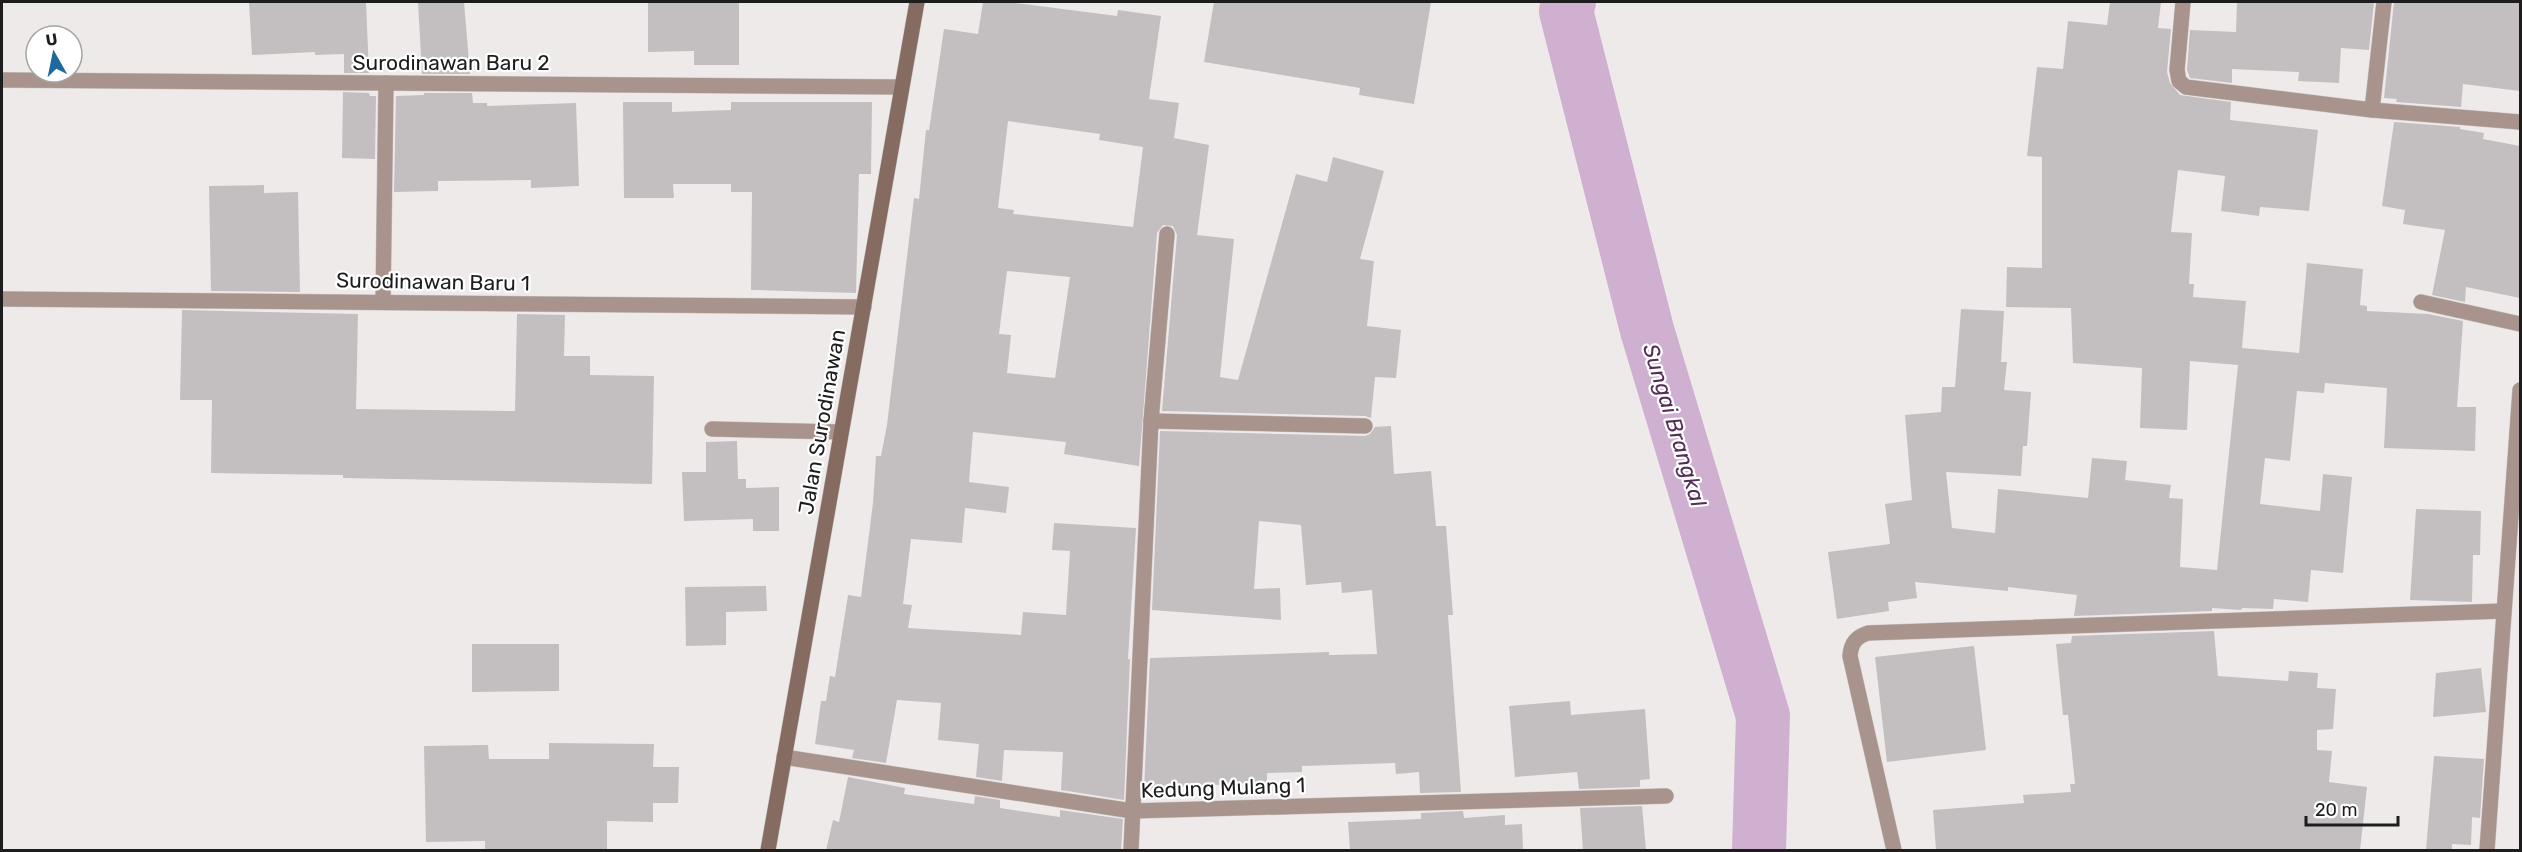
<svg xmlns="http://www.w3.org/2000/svg" width="2522" height="852" font-family="Rubik,sans-serif">
  <style>
    .lines { fill: none; stroke-linecap: round; stroke-linejoin: round }
    .river { stroke: #cfb0d1; stroke-width: 54 }
    .building { fill: #c3bfc0; fill-rule: evenodd }
    .street-casing { stroke: #c9c5c5; stroke-width: 16 }
    .secondary-casing { stroke: #c9c5c5; stroke-width: 16 }
    .street { stroke: #a8948d; stroke-width: 15 }
    .secondary { stroke: #866b60; stroke-width: 15 }
    .labels { text-anchor: middle; stroke-width: 4.5; stroke-linejoin: round; paint-order: stroke }
    .street-label { font-size: 21px; fill: #1e1d1d; stroke: #fff }
    .water-label { font-size: 22px; font-style: italic; fill: #542c58; stroke: #fff }
  </style>
  <rect width="100%" height="100%" fill="#eeeaea"/>
  <g class="lines">
    <path class="river" d="M 1569,2 L 1566,11 L 1647,330 L 1763,716 L 1759,850"/>
  </g>
  <g class="building">
    <path d="M 249,2 L 366,2 L 369,73 L 344,73 L 344,54 L 315,55 L 315,52 L 252,55 Z"/>
    <path d="M 418,2 L 464,2 L 470,74 L 422,74 Z"/>
    <path d="M 648,2 L 739,2 L 739,65 L 694,65 L 694,51 L 648,52 Z"/>
    <path d="M 983,2 L 1009,2 L 1117,16 L 1118,10 L 1161,16 L 1149,99 L 1179,103 L 1174,138 L 1209,145 L 1197,235 L 1234,239 L 1220,377 L 1238,380 L 1296,174 L 1327,182 L 1333,157 L 1384,171 L 1360,259 L 1374,261 L 1367,326 L 1401,330 L 1396,378 L 1375,377 L 1371,418 L 1365,416 L 1162,411 L 1177,235 L 1173,226 L 1163,225 L 1157,233 L 1139,466 L 1064,454 L 1066,442 L 973,432 L 969,482 L 1009,487 L 1006,513 L 965,508 L 962,543 L 911,539 L 903,604 L 912,605 L 908,628 L 1021,635 L 1023,612 L 1066,615 L 1070,551 L 1052,550 L 1054,523 L 1136,528 L 1128,659 L 1130,659 L 1124,800 L 1061,790 L 1063,752 L 1004,750 L 1002,781 L 976,777 L 979,744 L 938,740 L 941,703 L 897,700 L 886,763 L 852,758 L 854,750 L 815,744 L 821,701 L 826,701 L 830,676 L 835,677 L 848,595 L 861,597 L 873,503 L 876,456 L 881,456 L 887,425 L 914,198 L 919,199 L 926,130 L 929,130 L 944,29 L 978,34 ZM 1008,121 L 1100,134 L 1099,140 L 1143,147 L 1133,227 L 1013,214 L 1014,210 L 998,208 ZM 1007,271 L 1070,277 L 1055,378 L 1007,373 L 1011,335 L 999,334 Z"/>
    <path d="M 1214,2 L 1431,2 L 1414,104 L 1359,95 L 1360,88 L 1204,62 Z"/>
    <path d="M 2110,2 L 2161,2 L 2158,28 L 2171,29 L 2167,72 L 2170,83 L 2180,95 L 2231,102 L 2230,120 L 2318,130 L 2309,211 L 2260,207 L 2259,216 L 2221,211 L 2225,176 L 2178,170 L 2171,232 L 2192,233 L 2189,284 L 2194,284 L 2193,297 L 2246,301 L 2242,348 L 2299,353 L 2307,263 L 2363,269 L 2360,305 L 2367,306 L 2367,311 L 2428,314 L 2463,321 L 2457,407 L 2476,407 L 2475,451 L 2384,448 L 2387,388 L 2325,383 L 2324,393 L 2297,391 L 2290,461 L 2265,458 L 2260,504 L 2320,511 L 2323,474 L 2352,477 L 2343,573 L 2311,570 L 2308,602 L 2274,599 L 2273,609 L 2242,608 L 2241,610 L 2212,608 L 2212,611 L 2074,616 L 2077,595 L 2008,587 L 2008,591 L 1915,582 L 1917,598 L 1888,602 L 1889,611 L 1837,619 L 1828,552 L 1890,544 L 1885,504 L 1912,500 L 1905,415 L 1941,412 L 1942,387 L 1955,387 L 1961,309 L 2004,311 L 2001,362 L 2007,362 L 2004,390 L 2031,392 L 2027,446 L 2023,446 L 2021,476 L 1946,472 L 1952,528 L 1995,533 L 1998,489 L 2088,498 L 2092,458 L 2127,461 L 2125,480 L 2171,485 L 2169,498 L 2183,499 L 2180,567 L 2217,570 L 2238,365 L 2190,361 L 2187,430 L 2140,428 L 2142,368 L 2073,363 L 2071,308 L 2006,307 L 2007,267 L 2042,268 L 2042,157 L 2027,156 L 2037,67 L 2063,69 L 2068,21 L 2107,25 Z"/>
    <path d="M 2237,2 L 2374,2 L 2369,50 L 2341,48 L 2339,83 L 2298,81 L 2299,72 L 2232,69 L 2232,83 L 2190,78 L 2187,70 L 2190,30 L 2236,32 Z"/>
    <path d="M 2394,2 L 2520,2 L 2520,91 L 2463,84 L 2461,107 L 2396,102 L 2397,99 L 2384,98 Z"/>
    <path d="M 343,92 L 369,93 L 370,96 L 376,96 L 375,159 L 342,158 Z"/>
    <path d="M 424,93 L 472,93 L 473,103 L 487,103 L 487,106 L 576,103 L 579,186 L 531,188 L 531,180 L 438,181 L 438,191 L 394,192 L 396,96 L 424,95 Z"/>
    <path d="M 623,102 L 672,102 L 672,112 L 731,110 L 731,102 L 872,102 L 871,174 L 859,174 L 856,293 L 751,290 L 752,192 L 731,192 L 731,184 L 673,184 L 674,198 L 624,198 Z"/>
    <path d="M 2394,122 L 2460,127 L 2460,129 L 2484,133 L 2483,139 L 2520,146 L 2520,298 L 2466,287 L 2465,302 L 2432,295 L 2445,230 L 2403,224 L 2405,210 L 2382,206 Z"/>
    <path d="M 264,185 L 264,193 L 298,192 L 300,292 L 211,291 L 209,186 Z"/>
    <path d="M 182,310 L 358,314 L 356,409 L 515,411 L 517,314 L 565,315 L 564,356 L 590,356 L 590,375 L 654,376 L 652,484 L 343,478 L 343,475 L 211,473 L 212,400 L 180,400 Z"/>
    <path d="M 1391,426 L 1394,474 L 1431,471 L 1436,526 L 1446,526 L 1453,615 L 1448,615 L 1461,792 L 1420,793 L 1419,772 L 1396,774 L 1395,763 L 1302,766 L 1302,772 L 1267,773 L 1267,782 L 1144,789 L 1150,658 L 1329,652 L 1329,655 L 1377,654 L 1372,590 L 1342,593 L 1341,582 L 1306,585 L 1301,525 L 1259,521 L 1254,589 L 1280,588 L 1281,620 L 1152,610 L 1160,431 L 1365,436 L 1370,434 L 1375,427 Z"/>
    <path d="M 737,441 L 738,479 L 746,479 L 746,488 L 779,487 L 779,531 L 753,531 L 753,519 L 684,521 L 682,472 L 706,472 L 706,442 Z"/>
    <path d="M 2416,509 L 2481,511 L 2480,555 L 2473,555 L 2472,602 L 2410,600 Z"/>
    <path d="M 766,586 L 767,611 L 726,612 L 726,645 L 686,646 L 685,587 Z"/>
    <path d="M 2214,631 L 2218,676 L 2288,681 L 2289,671 L 2318,673 L 2317,688 L 2336,689 L 2333,729 L 2317,730 L 2317,750 L 2332,751 L 2329,782 L 2367,787 L 2360,850 L 1936,850 L 1933,810 L 2024,803 L 2023,795 L 2071,792 L 2070,784 L 2075,784 L 2068,715 L 2063,715 L 2056,644 L 2071,643 L 2072,636 Z"/>
    <path d="M 472,644 L 559,644 L 559,691 L 472,692 Z"/>
    <path d="M 1974,646 L 1986,750 L 1887,762 L 1875,657 Z"/>
    <path d="M 2481,668 L 2486,712 L 2433,717 L 2436,673 Z"/>
    <path d="M 1570,701 L 1571,715 L 1645,709 L 1650,779 L 1640,780 L 1640,787 L 1579,789 L 1577,772 L 1515,777 L 1509,706 Z"/>
    <path d="M 549,743 L 654,744 L 653,767 L 679,767 L 678,803 L 653,803 L 653,822 L 607,821 L 607,850 L 485,850 L 485,841 L 426,842 L 424,746 L 488,745 L 489,759 L 549,759 Z"/>
    <path d="M 2434,756 L 2484,759 L 2480,818 L 2472,817 L 2471,845 L 2452,844 L 2452,850 L 2426,850 Z"/>
    <path d="M 848,777 L 905,788 L 904,794 L 974,804 L 975,796 L 1000,800 L 1000,808 L 1060,817 L 1060,810 L 1123,819 L 1121,850 L 826,850 L 833,820 L 839,822 Z"/>
    <path d="M 1642,806 L 1646,850 L 1583,850 L 1580,808 Z"/>
    <path d="M 1463,811 L 1464,818 L 1505,815 L 1505,825 L 1522,824 L 1523,850 L 1350,850 L 1348,822 L 1421,819 L 1421,813 Z"/>
  </g>
  <g class="lines">
    <defs>
      <g id="street">
        <path d="M 2183,2 L 2177,70 L 2179,81 L 2186,87 L 2372,110 L 2520,122"/>
        <path d="M 2,80 L 900,87"/>
        <path d="M 2372,110 L 2384,2"/>
        <path d="M 2,299 L 864,307"/>
        <path d="M 383,302 L 386,83"/>
        <path d="M 2421,302 L 2520,324"/>
        <path d="M 1151,421 L 1365,426"/>
        <path d="M 712,429 L 841,432"/>
        <path d="M 784,757 L 1132,811 L 1666,796"/>
        <path d="M 1131,850 L 1151,421 L 1167,234"/>
        <path d="M 1894,850 L 1850,656 C 1851,643 1856,637 1868,633 L 2503,611"/>
        <path d="M 2487,850 L 2520,390"/>
      </g>
      <path id="secondary" d="M 768,850 L 917,2"/>
    </defs>
    <use href="#street" class="street-casing"/>
    <use href="#secondary" class="secondary-casing"/>
    <use href="#street" class="street"/>
    <use href="#secondary" class="secondary"/>
  </g>
  <g class="labels">
    <g class="street-label">
      <text x="451" y="70">Surodinawan Baru 2</text>
      <text transform="translate(433 282) rotate(1)" y="7">Surodinawan Baru 1</text>
      <text transform="translate(822 422) rotate(-80)" y="7">Jalan Surodinawan</text>
      <text transform="translate(1223 788) rotate(-2)" y="7">Kedung Mulang 1</text>
    </g>
    <g class="water-label">
      <text transform="translate(1675 425) rotate(73)" y="8">Sungai Brangkal</text>
    </g>
  </g>
  <rect width="2522" height="852" fill="none" stroke="#1e1d1d" stroke-width="6"/>
  <g transform="translate(54 54) rotate(351)"><circle r="28" fill="#ffffff" stroke="#a5a5a5" stroke-width="1.5"/>
  <path d="M0-4.5L10 22L0 15L-10 22Z" fill="#1f699c"/>
  <text y="-9" font-size="16" font-weight="bold" text-anchor="middle" fill="#1e1d1d">U</text>
  </g>
  <path d="M2306 816v9h92v-9" fill="none" stroke="#1e1d1d" stroke-width="3"/>
  <text x="2315" y="816" font-size="18" fill="#1e1d1d" stroke="#ffffff" stroke-width="4.5" paint-order="stroke">20 m</text>
</svg>
